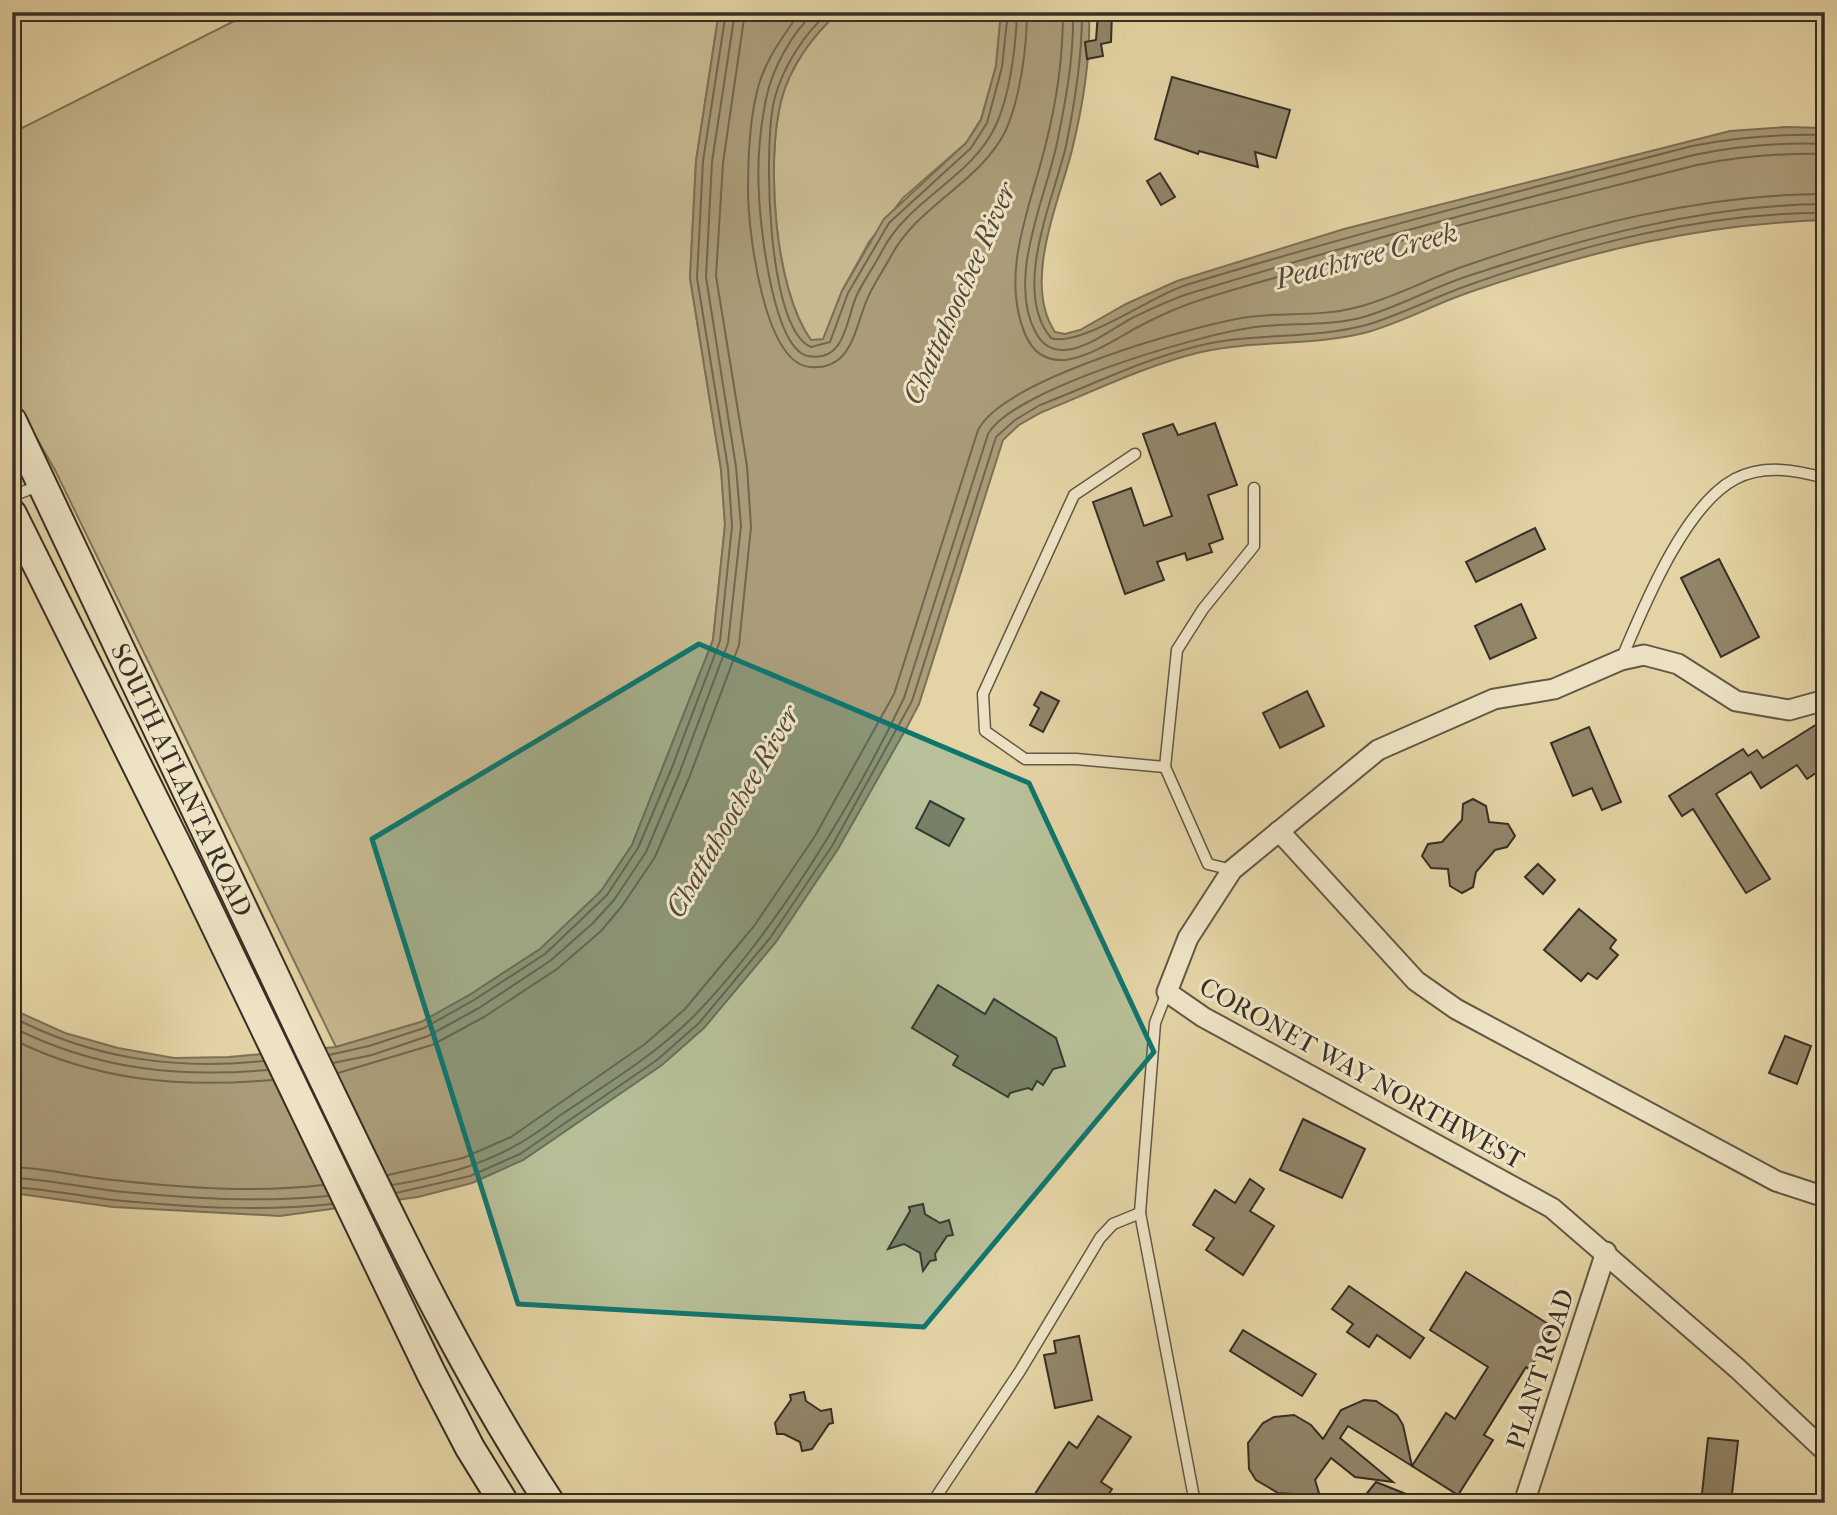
<svg xmlns="http://www.w3.org/2000/svg" width="1837" height="1515" font-family="'IM FELL French Canon',serif">
  <style>
    .green { fill: #c7b88f; stroke: #80745a; stroke-width: 2 }
    .water { fill: #aa9c79; stroke: #7c7057; stroke-width: 2 }
    .lines { fill: none; stroke-linecap: round; stroke-linejoin: round }
    .shore { stroke: #71664f; stroke-width: 2 }
    .building { fill: #918568; stroke: #382f25; stroke-width: 2 }
    .lane-casing { stroke: #635845; stroke-width: 13 }
    .street-casing { stroke: #635845; stroke-width: 23 }
    .secondary-casing { stroke: #382f25; stroke-width: 32 }
    .lane { stroke: #ede3c4; stroke-width: 10 }
    .street { stroke: #ede3c4; stroke-width: 19 }
    .secondary { stroke: #ede3c4; stroke-width: 28 }
    .marked { fill: #0f766e; fill-opacity: 0.2; stroke: #0f766e; stroke-width: 5; stroke-linejoin: round }
    .labels { text-anchor: middle; stroke-width: 6; stroke-linejoin: round; paint-order: stroke }
    .street-label { font-size: 26px; fill: #382f25; stroke: #ede3c4 }
    .water-label { font-size: 28px; font-style: italic; fill: #544a3a; stroke: #ede3c4 }
  </style>
  <rect width="100%" height="100%" fill="#e4d4a5"/>
  <filter id="stains"><feTurbulence type="fractalNoise" baseFrequency=".00286" numOctaves="4"/><feColorMatrix values="0 0 0 0 .2 0 0 0 0 .09 0 0 0 0 .02 0 0 0 .5 -.17"/></filter>
  <radialGradient id="worn" r=".72"><stop offset=".6" stop-color="#630" stop-opacity="0"/><stop offset="1" stop-color="#630" stop-opacity=".3"/></radialGradient>
  <g class="green">
    <path d="M 252,12 L 719,12 L 696,161 L 690,278 L 721,469 L 725,525 L 713,640 L 632,845 L 601,891 L 582,912 L 540,949 L 471,994 L 421,1022 L 336,1047 L 55,470 L 12,395 L 12,133 Z"/>
    <path d="M 839,12 L 1001,12 L 996,66 L 981,119 L 966,143 L 903,198 L 869,242 L 842,291 L 823,340 L 811,340 C 774,289 766,162 781,101 C 790,66 813,35 839,12 Z"/>
  </g>
  <path class="water" d="M 719,12 L 839,12 C 813,35 790,66 781,101 C 766,162 774,289 811,340 L 823,339 L 842,291 L 884,219 L 966,143 L 981,120 L 996,66 L 1001,12 L 1089,12 C 1091,59 1083,105 1072,150 C 1059,202 1022,283 1055,332 L 1065,334 L 1080,330 L 1126,304 L 1177,281 L 1344,229 L 1730,131 L 1786,127 L 1825,128 L 1825,220 C 1700,224 1591,251 1473,291 C 1436,303 1402,323 1364,333 C 1311,346 1255,340 1201,352 C 1147,365 1094,391 1042,412 L 1019,425 L 1003,440 L 919,704 L 907,727 L 838,849 L 776,942 L 704,1028 L 662,1065 L 523,1160 L 472,1183 L 418,1197 L 280,1216 L 113,1207 L 12,1193 L 12,1009 L 65,1033 L 118,1048 L 174,1058 L 229,1057 L 336,1047 L 421,1022 L 471,994 L 540,949 L 601,891 L 632,845 L 713,640 L 725,525 L 721,469 L 690,278 L 696,161 Z"/>
  <g class="lines">
    <g class="shore">
      <path d="M 800,12 C 782,38 762,64 756,96 C 749,126 748,160 748,191 C 748,228 763,363 810,367 C 851,370 854,332 866,302 C 872,286 883,271 891,256 C 918,205 979,183 1005,132 C 1020,100 1027,47 1027,12"/>
      <path d="M 815,12 C 792,32 772,69 766,99 C 760,129 757,163 759,194 C 760,225 773,349 808,356 C 845,363 846,321 856,297 C 863,281 874,267 882,251 C 908,200 971,178 995,127 C 1010,96 1016,46 1017,12"/>
      <path d="M 829,12 C 804,34 784,65 775,97 C 763,139 766,329 811,347 L 830,342 L 848,293 L 889,223 L 971,148 L 987,123 L 1002,67 L 1008,12"/>
      <path d="M 1063,12 C 1063,57 1057,100 1046,143 C 1032,203 999,272 1025,334 C 1048,388 1106,344 1138,327 C 1153,319 1170,311 1186,305 C 1219,293 1254,284 1288,274 C 1422,232 1560,200 1697,165 C 1740,156 1781,153 1825,154"/>
      <path d="M 1073,12 C 1074,57 1066,99 1057,143 C 1046,197 1006,279 1036,333 C 1058,373 1106,332 1132,318 C 1151,309 1171,299 1191,293 C 1357,242 1525,198 1694,155 C 1738,146 1780,142 1825,144"/>
      <path d="M 1082,12 C 1082,58 1075,101 1066,146 C 1054,198 1011,290 1051,338 C 1080,348 1151,296 1186,285 C 1353,234 1523,190 1692,146 C 1737,137 1779,134 1825,135"/>
      <path d="M 12,1017 C 94,1059 173,1070 263,1061"/>
      <path d="M 12,1027 C 95,1069 176,1078 267,1070"/>
      <path d="M 12,1039 C 96,1081 180,1088 272,1080"/>
      <path d="M 329,1055 L 369,1046 L 424,1028 L 474,1000 L 545,954 L 607,895 L 638,848 L 671,770 L 720,641 L 732,526 L 728,468 L 697,278 L 703,161 L 726,12"/>
      <path d="M 333,1063 L 372,1055 L 428,1036 L 479,1008 L 550,961 L 593,923 L 614,900 L 646,852 L 679,774 L 728,643 L 741,526 L 736,467 L 706,277 L 712,162 L 735,12"/>
      <path d="M 338,1073 L 432,1045 L 484,1017 L 557,969 L 601,931 L 622,906 L 655,857 L 689,778 L 739,645 L 751,527 L 747,466 L 716,276 L 723,163 L 745,12"/>
      <path d="M 12,1167 C 46,1168 80,1177 114,1180 C 184,1188 253,1193 323,1185"/>
      <path d="M 388,1175 L 463,1158 L 511,1137 L 645,1044 L 685,1009 L 754,926 L 815,836 L 894,694 L 978,430 C 1004,379 1191,326 1248,317 C 1284,312 1322,317 1358,307 C 1394,298 1427,279 1462,267 C 1579,226 1701,194 1825,194"/>
      <path d="M 12,1178 C 46,1179 80,1187 114,1191 C 185,1198 256,1203 328,1196"/>
      <path d="M 392,1185 C 442,1177 494,1162 536,1133 C 545,1128 553,1120 562,1114 C 607,1084 655,1055 694,1016 C 774,934 855,801 904,698 L 988,434 C 1014,389 1196,336 1249,328 C 1286,322 1323,327 1360,318 C 1397,308 1431,288 1468,276 C 1584,238 1702,205 1825,204"/>
      <path d="M 12,1187 C 46,1189 80,1196 113,1200 C 187,1207 259,1212 332,1204"/>
      <path d="M 396,1193 L 470,1176 L 520,1154 L 657,1060 L 699,1023 L 770,938 L 832,846 L 912,701 L 996,437 L 1015,420 L 1040,405 C 1092,385 1144,359 1198,346 C 1253,332 1311,340 1366,325 C 1401,315 1434,297 1469,285 C 1582,245 1704,212 1825,213"/>
    </g>
  </g>
  <g class="building">
    <path d="M 1098,12 L 1112,12 L 1111,42 L 1101,44 L 1103,56 L 1087,59 L 1085,42 L 1096,40 Z"/>
    <path d="M 1172,77 L 1290,110 L 1276,158 L 1255,152 L 1258,167 L 1199,151 L 1198,154 L 1155,139 Z"/>
    <path d="M 1160,173 L 1175,197 L 1161,205 L 1147,181 Z"/>
    <path d="M 1215,423 L 1237,485 L 1208,495 L 1223,539 L 1209,544 L 1212,552 L 1187,560 L 1185,553 L 1157,562 L 1164,580 L 1125,594 L 1093,502 L 1131,488 L 1144,526 L 1172,516 L 1143,434 L 1173,424 L 1178,435 Z"/>
    <path d="M 1535,528 L 1545,549 L 1476,582 L 1466,562 Z"/>
    <path d="M 1719,559 L 1759,637 L 1721,657 L 1681,578 Z"/>
    <path d="M 1521,604 L 1536,638 L 1490,659 L 1475,626 Z"/>
    <path d="M 1307,691 L 1324,726 L 1280,748 L 1263,713 Z"/>
    <path d="M 1041,692 L 1059,701 L 1043,732 L 1030,725 L 1039,708 L 1034,705 Z"/>
    <path d="M 1825,719 L 1825,767 L 1807,779 L 1797,765 L 1761,788 L 1751,772 L 1716,794 L 1770,879 L 1746,893 L 1693,809 L 1682,816 L 1669,796 L 1743,749 L 1748,756 L 1757,750 L 1763,758 Z"/>
    <path d="M 1589,727 L 1621,802 L 1602,810 L 1592,788 L 1573,796 L 1551,743 Z"/>
    <path d="M 1473,799 L 1486,806 L 1489,822 L 1508,824 L 1515,836 L 1507,847 L 1495,850 L 1476,872 L 1473,887 L 1462,893 L 1450,886 L 1448,869 L 1431,868 L 1422,856 L 1428,844 L 1442,842 L 1462,820 L 1463,804 Z"/>
    <path d="M 930,801 L 964,819 L 949,846 L 916,828 Z"/>
    <path d="M 1538,864 L 1555,880 L 1543,894 L 1525,877 Z"/>
    <path d="M 1579,909 L 1616,940 L 1610,948 L 1618,955 L 1597,979 L 1588,973 L 1581,981 L 1544,950 Z"/>
    <path d="M 938,985 L 985,1014 L 994,999 L 1056,1038 L 1065,1066 L 1053,1069 L 1043,1085 L 1037,1081 L 1032,1090 L 1028,1088 L 1010,1093 L 1008,1097 L 953,1065 L 958,1056 L 912,1028 Z"/>
    <path d="M 1785,1036 L 1811,1046 L 1797,1084 L 1769,1073 Z"/>
    <path d="M 1303,1119 L 1365,1149 L 1342,1198 L 1280,1170 Z"/>
    <path d="M 1250,1179 L 1264,1189 L 1250,1211 L 1274,1226 L 1243,1275 L 1206,1250 L 1214,1238 L 1193,1225 L 1215,1190 L 1235,1203 Z"/>
    <path d="M 923,1204 L 925,1214 L 940,1223 L 949,1220 L 953,1235 L 947,1236 L 935,1254 L 936,1260 L 930,1261 L 923,1271 L 920,1253 L 904,1244 L 888,1249 L 910,1211 L 909,1207 Z"/>
    <path d="M 1466,1272 L 1553,1327 L 1530,1370 L 1526,1367 L 1484,1435 L 1493,1440 L 1458,1495 L 1412,1466 L 1446,1413 L 1455,1419 L 1488,1367 L 1430,1330 Z"/>
    <path d="M 1349,1286 L 1424,1338 L 1410,1358 L 1377,1335 L 1369,1347 L 1347,1332 L 1353,1324 L 1332,1309 Z"/>
    <path d="M 1243,1330 L 1316,1374 L 1302,1396 L 1230,1351 Z"/>
    <path d="M 1079,1336 L 1092,1400 L 1055,1408 L 1044,1355 L 1056,1353 L 1054,1341 Z"/>
    <path d="M 804,1392 L 806,1401 L 821,1411 L 831,1409 L 833,1423 L 829,1424 L 812,1449 L 802,1451 L 800,1442 L 784,1434 L 777,1434 L 775,1423 L 791,1400 L 790,1395 Z"/>
    <path d="M 1364,1400 L 1376,1401 L 1397,1415 L 1403,1425 L 1412,1466 L 1348,1426 L 1340,1438 L 1393,1482 L 1355,1477 L 1331,1458 L 1315,1480 L 1322,1503 L 1295,1503 L 1292,1494 L 1278,1493 L 1256,1480 L 1249,1469 L 1248,1443 L 1263,1423 L 1274,1417 L 1294,1415 L 1311,1425 L 1323,1439 L 1341,1410 Z"/>
    <path d="M 1098,1416 L 1131,1437 L 1101,1482 L 1112,1489 L 1103,1503 L 1029,1503 L 1069,1442 L 1077,1448 Z"/>
    <path d="M 1708,1438 L 1738,1441 L 1731,1503 L 1701,1503 Z"/>
    <path d="M 1376,1482 L 1426,1502 L 1426,1503 L 1359,1503 Z"/>
  </g>
  <g class="lines">
    <defs>
      <g id="lane">
        <path d="M 1135,454 L 1074,495 L 983,694 L 985,731 L 1025,759 L 1076,759 L 1165,767"/>
        <path d="M 12,496 L 41,485"/>
        <path d="M 1621,660 C 1643,608 1684,506 1735,479 C 1764,464 1795,470 1825,478"/>
        <path d="M 1232,870 L 1208,864 L 1165,767 L 1177,650 L 1203,609 L 1254,546 L 1254,488"/>
        <path d="M 1167,992 L 1155,1023 L 1140,1213 L 1195,1503"/>
        <path d="M 932,1503 L 1020,1371 L 1100,1238 L 1113,1224 L 1140,1213"/>
      </g>
      <g id="street">
        <path d="M 1825,700 L 1789,710 L 1736,701 L 1678,664 L 1644,655 L 1621,660 L 1554,689 L 1494,699 L 1378,750 L 1232,870 L 1188,938 L 1167,992 L 1203,1017 L 1552,1208 L 1738,1369 L 1825,1451"/>
        <path d="M 1279,831 L 1416,981 L 1456,1009 L 1776,1181 L 1825,1197"/>
        <path d="M 1524,1503 L 1606,1252"/>
      </g>
      <g id="secondary">
        <path id="s1" d="M 12,421 C 113,631 210,843 311,1053 C 385,1206 456,1360 550,1503"/>
        <path d="M 12,514 L 186,864 L 431,1373 L 470,1448 L 504,1503"/>
      </g>
    </defs>
    <use href="#lane" class="lane-casing"/>
    <use href="#street" class="street-casing"/>
    <use href="#secondary" class="secondary-casing"/>
    <use href="#lane" class="lane"/>
    <use href="#street" class="street"/>
    <use href="#secondary" class="secondary"/>
  </g>
  <path class="marked" d="M 699,644 L 1029,783 L 1154,1052 L 924,1327 L 518,1304 L 372,839 Z"/>
  <g class="labels">
    <g class="street-label">
      <text dy="9" stroke="none"><textPath href="#s1" startOffset="397">SOUTH ATLANTA ROAD</textPath></text>
      <text transform="translate(1362 1073) rotate(29)" y="9">CORONET WAY NORTHWEST</text>
      <text transform="translate(1540 1369) rotate(-72)" y="9">PLANT ROAD</text>
    </g>
    <g class="water-label">
      <text transform="translate(1366 255) rotate(-15)" y="10">Peachtree Creek</text>
      <text transform="translate(959 293) rotate(-66)" y="10">Chattahoochee River</text>
      <text transform="translate(732 811) rotate(-60)" y="10">Chattahoochee River</text>
    </g>
  </g>
  <rect width="1837" height="1515" fill="none" stroke="#e4d4a5" stroke-width="42"/>
  <rect x="14" y="14" width="1809" height="1487" fill="none" stroke="#382f25" stroke-width="3.5"/>
  <rect x="21" y="21" width="1795" height="1473" fill="none" stroke="#382f25" stroke-width="2"/>
  <rect width="100%" height="100%" filter="url(#stains)"/>
  <rect width="100%" height="100%" fill="url(#worn)"/>
</svg>
